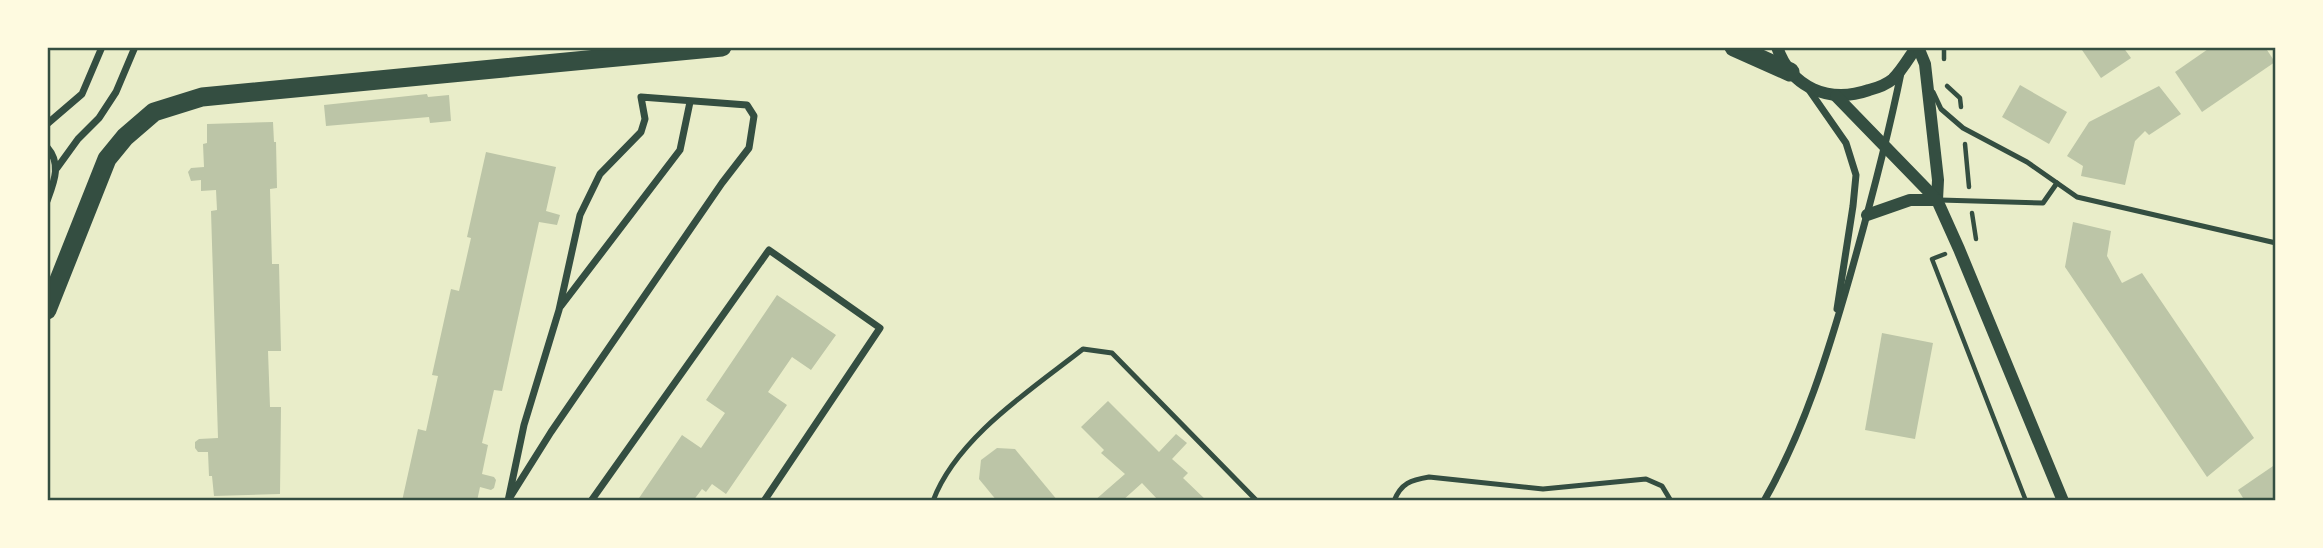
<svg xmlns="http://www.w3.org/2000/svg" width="2323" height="548" font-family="Arial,sans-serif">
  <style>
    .building { fill: #bcc5a7 }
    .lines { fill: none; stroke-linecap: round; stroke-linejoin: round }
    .path { stroke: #344e41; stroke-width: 4.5 }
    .service { stroke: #344e41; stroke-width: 5 }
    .minor { stroke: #344e41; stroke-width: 7 }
    .tertiary { stroke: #344e41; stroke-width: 12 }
    .trunk { stroke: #344e41; stroke-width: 19 }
    .neatline { fill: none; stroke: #344e41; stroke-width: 2.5 }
  </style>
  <rect width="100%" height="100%" fill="#e9edc9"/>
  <g class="building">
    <path d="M 2080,47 L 2123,47 L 2131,58 L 2101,78 Z"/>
    <path d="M 2211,47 L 2265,47 L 2275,62 L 2202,112 L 2175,72 Z"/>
    <path d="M 2020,85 L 2067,112 L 2049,144 L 2002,117 Z"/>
    <path d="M 2159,86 L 2181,114 L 2149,135 L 2145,131 L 2135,141 L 2125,185 L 2081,176 L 2083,166 L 2067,156 L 2089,122 Z"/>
    <path d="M 427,94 L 428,97 L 449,95 L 451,121 L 430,123 L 429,117 L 326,126 L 324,105 Z"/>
    <path d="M 273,122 L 274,142 L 276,142 L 277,188 L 270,189 L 272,264 L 279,264 L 281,351 L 268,351 L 270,407 L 281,407 L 280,494 L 214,496 L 212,476 L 209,476 L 208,452 L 198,452 L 195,448 L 195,442 L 199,439 L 218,438 L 211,211 L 217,210 L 216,190 L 201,191 L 201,180 L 191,181 L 188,172 L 191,168 L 204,167 L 203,144 L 207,143 L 207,124 Z"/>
    <path d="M 486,152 L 556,167 L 546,211 L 560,215 L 557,225 L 539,222 L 502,391 L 494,390 L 482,443 L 488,445 L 482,474 L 494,477 L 496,480 L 494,488 L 491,490 L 480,487 L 477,501 L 402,501 L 418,429 L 426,431 L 438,376 L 432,375 L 451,289 L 459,291 L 471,238 L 467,237 Z"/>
    <path d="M 2073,222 L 2111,231 L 2107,256 L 2122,283 L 2142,273 L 2254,438 L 2207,477 L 2065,267 Z"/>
    <path d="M 777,295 L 836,335 L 811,370 L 792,357 L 768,392 L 787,405 L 726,494 L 712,484 L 706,492 L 702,489 L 693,501 L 637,501 L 682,435 L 701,448 L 725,413 L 706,400 Z"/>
    <path d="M 1882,333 L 1933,343 L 1915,439 L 1865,430 Z"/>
    <path d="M 1108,401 L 1159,452 L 1176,434 L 1187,443 L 1172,459 L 1188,473 L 1183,478 L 1207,501 L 1159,501 L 1142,483 L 1122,501 L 1094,501 L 1125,474 L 1101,453 L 1104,450 L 1081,427 Z"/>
    <path d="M 997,448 L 1015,449 L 1058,501 L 997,501 L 979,479 L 981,460 Z"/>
    <path d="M 2276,464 L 2276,501 L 2245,501 L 2238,490 Z"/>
  </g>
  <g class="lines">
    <g class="path">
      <path d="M 1944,59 L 1944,47"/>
      <path d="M 1947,86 L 1960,98 L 1961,107"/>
      <path d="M 1965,144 L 1969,187"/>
      <path d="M 1972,213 L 1976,239"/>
      <path d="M 1945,254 L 1932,259 L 2026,501"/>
    </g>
    <g class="service">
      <path d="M 1933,92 L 1941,109 L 1963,128 L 2027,162 L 2077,197 L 2276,243"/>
      <path d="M 1940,200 L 2043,203 L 2057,183"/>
      <path d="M 933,501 C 956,438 1032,389 1083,349 L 1112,353 L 1257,501"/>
      <path d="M 1394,501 C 1401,483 1411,480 1429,477 L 1543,489 L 1646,479 L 1662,486 L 1671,501"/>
    </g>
    <g class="minor">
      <path d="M 1807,87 L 1846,143 L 1856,175 L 1853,206 L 1837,309"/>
      <path d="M 47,124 L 82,94 L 102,47"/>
      <path d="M 47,147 C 62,164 54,182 47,201"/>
      <path d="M 57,168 L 78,139 L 99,118 L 116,92 L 135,47"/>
      <path d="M 561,306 L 680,150 L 690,102"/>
      <path d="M 508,501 L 524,425 L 559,310 L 580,215 L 600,174 L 641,132 L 645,119 L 641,97 L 747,105 L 754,116 L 749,148 L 722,183 L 551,432 L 509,499"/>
      <path d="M 591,501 L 769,250 L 880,328 L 764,501"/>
      <path d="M 1764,501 C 1804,431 1828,353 1850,276 C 1869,209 1887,142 1901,73"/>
    </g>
    <g class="tertiary">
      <path d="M 1777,47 C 1791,88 1829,104 1869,90 C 1877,88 1887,84 1893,79 C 1901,71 1907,61 1913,52 L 1914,47"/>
      <path d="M 1918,47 L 1925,64 L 1938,180 L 1937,200"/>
      <path d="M 1836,96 L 1937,200 L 1959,249 L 2063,501"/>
      <path d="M 1867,215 L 1910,200 L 1937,200"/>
    </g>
    <g class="trunk">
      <path d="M 1734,47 L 1790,72"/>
      <path d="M 47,310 L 107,159 L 125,137 L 154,112 L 202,97 L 722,47"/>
    </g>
  </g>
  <rect width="2323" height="548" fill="none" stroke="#fefae0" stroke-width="98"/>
  <rect x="49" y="49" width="2225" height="450" class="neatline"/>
</svg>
